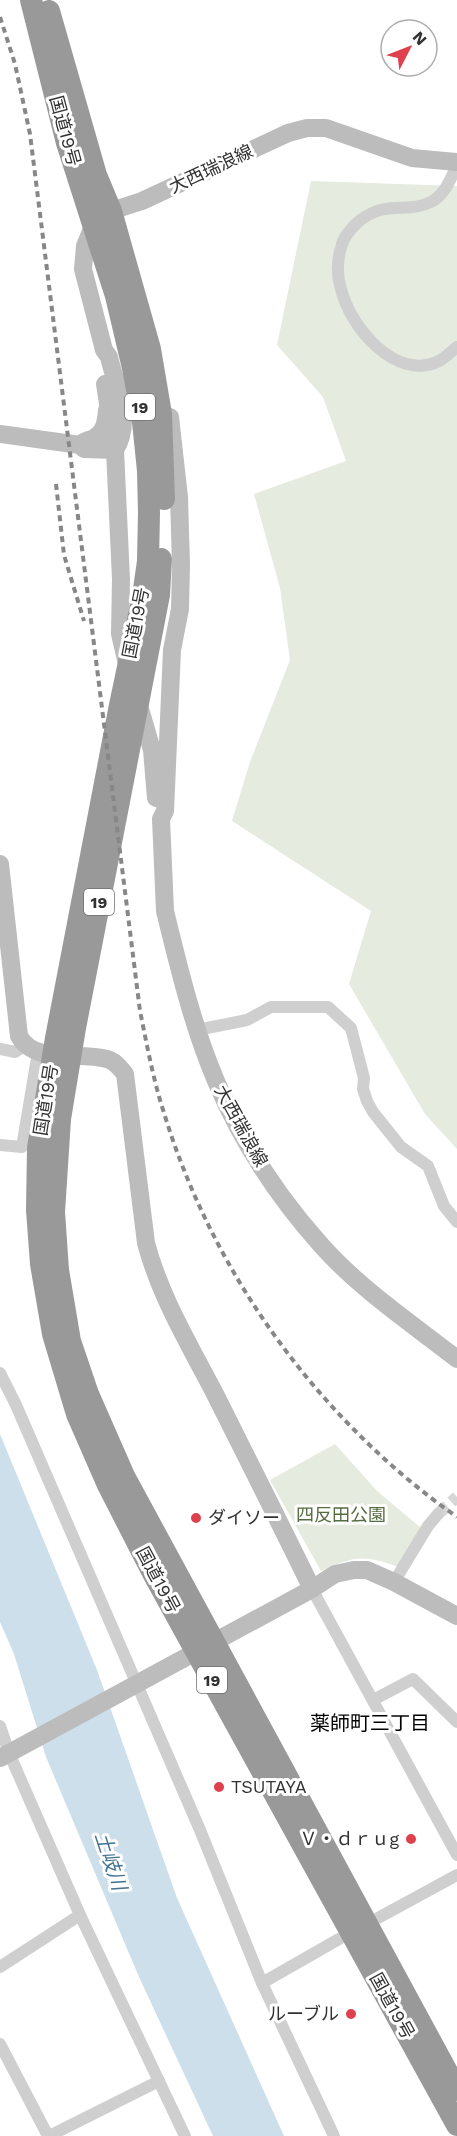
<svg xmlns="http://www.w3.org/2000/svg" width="457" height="2136" font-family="'Work Sans','Noto Sans JP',sans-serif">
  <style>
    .green { fill: #e5ebdf }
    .water { fill: #cddfea }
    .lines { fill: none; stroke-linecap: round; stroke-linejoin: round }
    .street-tunnel { stroke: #d6d6d6; stroke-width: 12; stroke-dasharray: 12 6; stroke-linecap: butt }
    .street { stroke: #cfcfcf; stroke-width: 12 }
    .secondary { stroke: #bcbcbc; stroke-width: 18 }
    .highway { stroke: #999; stroke-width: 22 }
    .rail { stroke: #878787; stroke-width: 4; stroke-dasharray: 6 4.5; stroke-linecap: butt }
    .poi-dot { fill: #de404d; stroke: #fff; stroke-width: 2 }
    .labels { text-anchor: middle; stroke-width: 6; stroke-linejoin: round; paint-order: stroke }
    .shield { fill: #fff; stroke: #707070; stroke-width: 1.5 }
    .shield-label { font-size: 16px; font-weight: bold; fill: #323232 }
    .street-label { font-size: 18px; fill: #323232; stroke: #fff }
    .park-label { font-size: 18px; fill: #566d41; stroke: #fff }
    .poi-label { font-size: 18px; fill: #323232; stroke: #fff; text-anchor: start }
    .neighbourhood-label { font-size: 20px; fill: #000; stroke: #fff }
    .water-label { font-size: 20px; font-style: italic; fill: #437492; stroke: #fff }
  </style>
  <rect width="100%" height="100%" fill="#fff"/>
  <g class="green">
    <path d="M 311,181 L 457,186 L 457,1149 L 425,1114 L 349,984 L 371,911 L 232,821 L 250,762 L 290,660 L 280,588 L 254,494 L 346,461 L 323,397 L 277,345 Z"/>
    <path d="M 335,1444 L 377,1491 L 421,1528 L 398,1567 C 365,1554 353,1556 321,1571 L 270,1480 Z"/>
  </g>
  <path class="water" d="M 0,1434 L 97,1670 L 177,1898 L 284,2136 L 213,2136 L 139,1977 L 46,1757 L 14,1654 L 0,1622 Z"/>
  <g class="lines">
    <path class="street-tunnel" d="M 438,1514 L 457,1497"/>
    <g class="street">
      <path d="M 457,165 C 451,178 445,195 431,202 C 407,214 385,199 358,222 C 350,230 343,237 341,248 C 337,261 337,276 341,289 C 350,327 396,382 439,361 C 445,358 452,351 457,347"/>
      <path d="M 197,1030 L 247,1020 L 271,1007 L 328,1007 L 351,1028 L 364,1078 L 363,1089 L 367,1101 L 373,1112 L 401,1147 L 428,1166 L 444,1206 L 457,1222"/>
      <path d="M 0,1049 L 15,1052 L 24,1046"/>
      <path d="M 0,1145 L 22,1147 L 38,1052"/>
      <path d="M 0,1373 L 16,1405 L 200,1830 L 262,1983 L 334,2136"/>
      <path d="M 394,1582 L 428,1526 L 438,1514"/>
      <path d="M 312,1589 L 457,1855"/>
      <path d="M 373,1700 L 413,1679 L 457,1722"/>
      <path d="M 0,1726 L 9,1753 L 80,1915 L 185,2136"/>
      <path d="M 378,1918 L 457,1875"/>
      <path d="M 0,1967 L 80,1915"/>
      <path d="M 262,1983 L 339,1939"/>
      <path d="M 0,2044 L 48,2136"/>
      <path d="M 49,2136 L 159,2081"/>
    </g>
    <g class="secondary">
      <path d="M 105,384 L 115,450 L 121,579 L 120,634 L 127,664"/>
      <path d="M 170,417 L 179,497 L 181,565 L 180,609 L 172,650 L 165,811 L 161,819 L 165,911 C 179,968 193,1027 216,1081 C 241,1140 278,1197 321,1245 C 360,1289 411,1323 457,1359"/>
      <path d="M 0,434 L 80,445 L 84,449 L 115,450"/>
      <path d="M 80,445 C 84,440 88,441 94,438 C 105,431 106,422 107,410"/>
      <path d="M 115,450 C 133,422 116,387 109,357 L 104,350 L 83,269 L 85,246 L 94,224 L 111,211 L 142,201 L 288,133 L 307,128 L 326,128 L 412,158 L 457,162"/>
      <path d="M 138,702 L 152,750 L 156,798"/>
      <path d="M 0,864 L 19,1036 C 35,1065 79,1051 107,1059 C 115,1061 120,1068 125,1074 L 146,1243 C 160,1296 189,1344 214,1392 C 247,1458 280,1523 312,1589"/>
      <path d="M 0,1758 L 312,1589 L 335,1574 L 354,1570 L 367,1570 L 394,1582 L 457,1616"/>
    </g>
    <g class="highway">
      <path d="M 31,0 L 67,143 L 116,296 L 133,368 L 143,422 L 148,471 L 149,513 L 148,561 L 143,596 L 120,705 L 56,1038 L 38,1148 L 37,1210 L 41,1264 L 53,1334 L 77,1414 L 108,1485 L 154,1575 L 457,2125"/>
      <path d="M 49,11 L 96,175 L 111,211 L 150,349 L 161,414 L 164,499"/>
      <path d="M 161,559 L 159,595 L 75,1028 L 60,1119 L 54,1212 L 58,1270 L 70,1341 L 88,1394 L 124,1476 L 457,2090"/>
    </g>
    <g class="rail">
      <path d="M 0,17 L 15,64 L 30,134 L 140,1011 C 147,1045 153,1079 164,1113 C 213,1274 319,1420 457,1517"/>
      <path d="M 56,484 L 64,555 L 84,621"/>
    </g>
  </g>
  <g class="poi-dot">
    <circle cx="196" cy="1518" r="6"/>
    <circle cx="219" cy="1787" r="6"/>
    <circle cx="411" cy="1839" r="6"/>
    <circle cx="351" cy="2014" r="6"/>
  </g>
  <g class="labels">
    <g class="shield">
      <rect x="125" y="394" width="30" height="26" rx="4.5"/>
      <rect x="84" y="889" width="30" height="26" rx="4.5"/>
      <rect x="197" y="1667" width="30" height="26" rx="4.5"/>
    </g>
    <g class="shield-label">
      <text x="140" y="413">19</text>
      <text x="99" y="908">19</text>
      <text x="212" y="1686">19</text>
    </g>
    <g class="street-label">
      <text transform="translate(65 131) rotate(75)" y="6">国道19号</text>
      <text transform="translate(211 169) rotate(-25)" y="6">大西瑞浪線</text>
      <text transform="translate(136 623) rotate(-79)" y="6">国道19号</text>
      <text transform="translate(46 1100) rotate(-81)" y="6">国道19号</text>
      <text transform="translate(241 1126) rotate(61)" y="6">大西瑞浪線</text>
      <text transform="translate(158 1580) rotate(62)" y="6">国道19号</text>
      <text transform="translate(392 2006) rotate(61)" y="6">国道19号</text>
    </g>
    <g class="park-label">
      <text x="341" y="1521">四反田公園</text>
    </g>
    <g class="poi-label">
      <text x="208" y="1524">ダイソー</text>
      <text x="231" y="1793">TSUTAYA</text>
      <text x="399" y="1845" text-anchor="end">Ｖ・ｄｒｕg</text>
      <text x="339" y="2020" text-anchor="end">ルーブル</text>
    </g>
    <g class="neighbourhood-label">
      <text x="370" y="1730">薬師町三丁目</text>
    </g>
    <g class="water-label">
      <text transform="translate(111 1861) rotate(72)" y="7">土岐川</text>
    </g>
  </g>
  <g transform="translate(409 48) rotate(48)"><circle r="28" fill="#ffffff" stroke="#adadad" stroke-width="1.5"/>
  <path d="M0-4.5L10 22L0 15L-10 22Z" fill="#de404d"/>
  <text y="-9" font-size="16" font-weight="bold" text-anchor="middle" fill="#323232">N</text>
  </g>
</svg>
